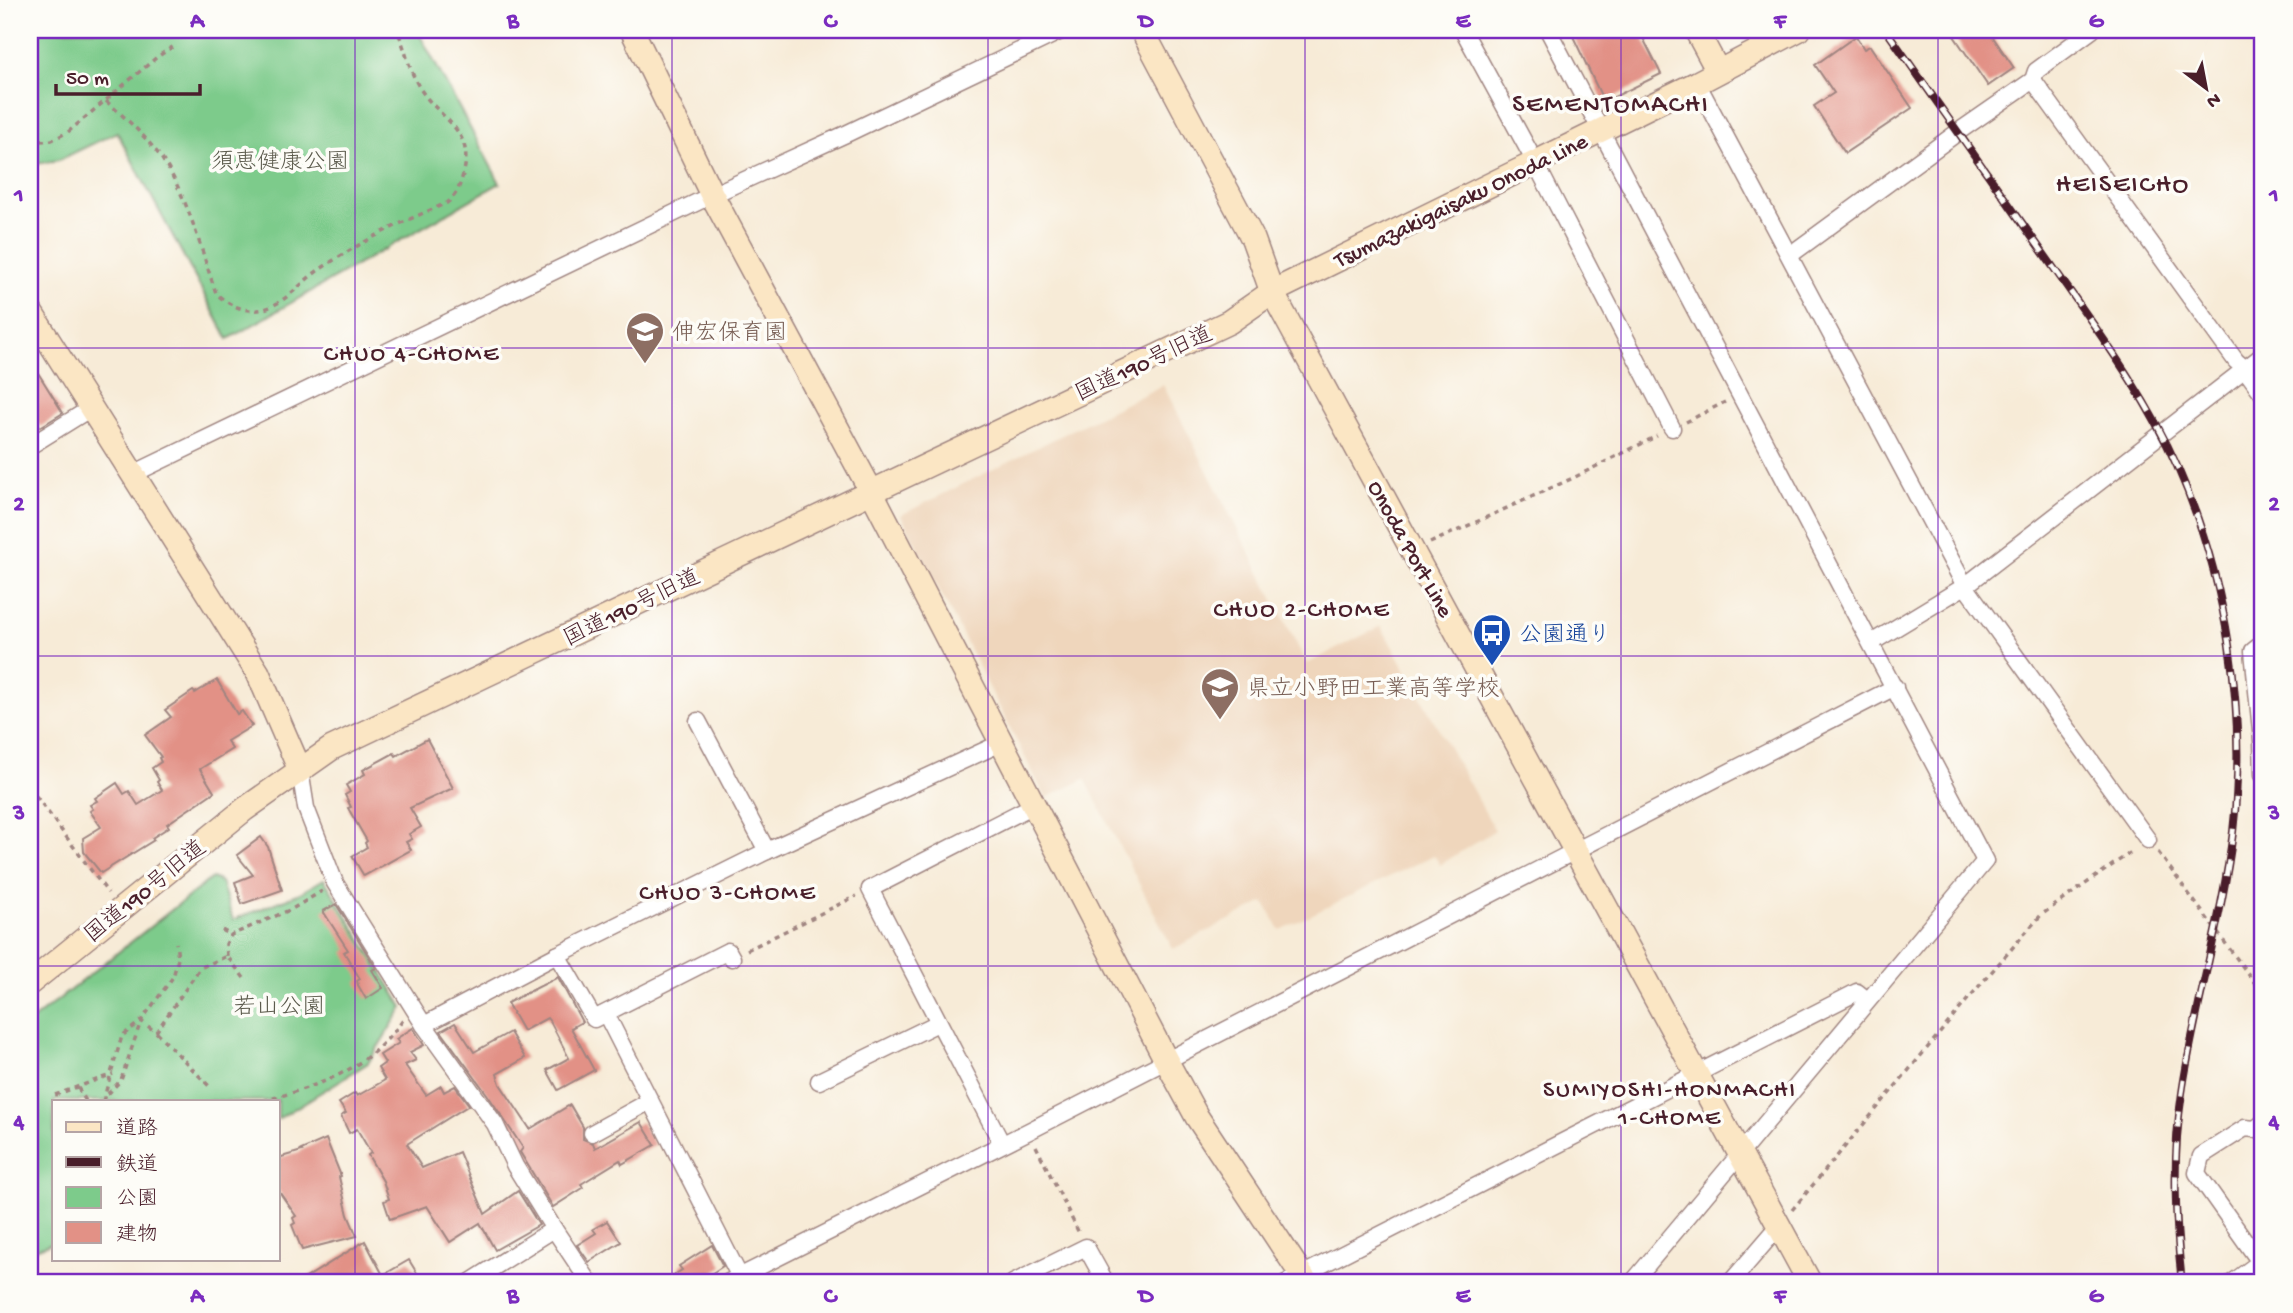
<svg xmlns="http://www.w3.org/2000/svg" width="2293" height="1313" font-family="'Gochi Hand','Klee One',sans-serif">
  <style>
    .built { fill: #efd6bc }
    .green { fill: #7dcb8b; stroke: #64755b; stroke-width: 2 }
    .building { fill: #e29186 }
    .lines { fill: none; stroke-linecap: round; stroke-linejoin: round }
    .street-casing { stroke: #a08581; stroke-width: 19 }
    .secondary-casing { stroke: #a08581; stroke-width: 26 }
    .path { stroke: #a08581; stroke-width: 3.5; stroke-dasharray: 5 5; stroke-linecap: butt }
    .street { stroke: #fff; stroke-width: 16 }
    .secondary { stroke: #fbe6c4; stroke-width: 23 }
    .rail-casing { stroke: #4a1f2b; stroke-width: 8 }
    .rail { stroke: #fdfcf7; stroke-width: 5; stroke-dasharray: 16; stroke-linecap: butt }
    .grid { fill: none; stroke: #7b2cbf; stroke-width: 2; stroke-opacity: 0.55 }
    .labels { text-anchor: middle; stroke-width: 7; stroke-linejoin: round; paint-order: stroke }
    .park-label { font-size: 23px; fill: #5c5b4d; stroke: #fdfcf7 }
    .street-label { font-size: 23px; fill: #4a1f2b; stroke: #fdfcf7 }
    .education-label { font-size: 23px; fill: #785e54; stroke: #fdfcf7; text-anchor: start }
    .transit-label { font-size: 23px; fill: #164399; stroke: #fdfcf7; text-anchor: start }
    .neighbourhood-label { font-size: 24px; letter-spacing: 2px; fill: #4a1f2b; stroke: #fdfcf7 }
    .quarter-label { font-size: 26px; letter-spacing: 2px; fill: #4a1f2b; stroke: #fdfcf7 }
    .neatline { fill: none; stroke: #7b2cbf; stroke-width: 2.5 }
    .grid-label { font-size: 23px; text-anchor: middle; font-weight: bold; fill: #7b2cbf }
  </style>
  <rect width="100%" height="100%" fill="#fdfcf7"/>
  <filter id="ink" filterUnits="userSpaceOnUse"><feTurbulence type="fractalNoise" baseFrequency=".0143" numOctaves="2"/><feDisplacementMap in="SourceGraphic" scale="14" xChannelSelector="R" yChannelSelector="G"/><feConvolveMatrix kernelMatrix="1 2 1 2 8 2 1 2 1" color-interpolation-filters="sRGB"/></filter>
  <filter id="wash" filterUnits="userSpaceOnUse"><feTurbulence type="fractalNoise" baseFrequency=".00686" numOctaves="4" result="noise"/><feDisplacementMap in="SourceGraphic" scale="28" xChannelSelector="R" yChannelSelector="G"/><feGaussianBlur stdDeviation="1.57" result="paint"/><feColorMatrix in="noise" values="0 0 0 0 0 0 0 0 0 0 0 0 0 0 0 0 0 1.4 0 .05"/><feComposite in="paint" operator="in"/></filter>
  <g filter="url(#wash)">
    <rect width="100%" height="100%" fill="#f7ebd7"/>
    <path class="built" d="M 1163,385 L 1307,664 L 1381,626 L 1495,830 L 1440,865 L 1434,855 L 1280,930 L 1264,902 L 1173,949 L 1085,779 L 1046,798 L 901,515 Z"/>
    <g class="green">
      <path d="M 30,30 L 417,30 L 500,183 L 228,339 L 117,132 L 59,160 L 30,165 Z"/>
      <path d="M 212,878 L 221,882 L 233,920 L 298,894 L 324,879 L 403,1007 L 368,1063 L 278,1119 L 278,1101 L 54,1101 L 54,1242 L 30,1251 L 30,1022 Z"/>
    </g>
    <g id="blocks">
      <g class="building">
        <path d="M 1570,30 L 1639,30 L 1661,74 L 1604,102 Z"/>
        <path d="M 1950,30 L 1988,30 L 2014,68 L 1988,86 Z"/>
        <path d="M 1856,36 L 1864,49 L 1870,46 L 1912,108 L 1845,153 L 1814,106 L 1834,93 L 1815,65 Z"/>
        <path d="M 30,360 L 63,413 L 40,427 L 30,411 Z"/>
        <path d="M 217,680 L 237,714 L 242,711 L 252,726 L 227,741 L 232,749 L 200,769 L 214,792 L 167,824 L 169,827 L 152,838 L 154,840 L 101,873 L 84,852 L 83,838 L 101,827 L 90,811 L 93,809 L 90,805 L 97,801 L 95,798 L 117,783 L 124,794 L 129,791 L 138,805 L 162,790 L 157,782 L 159,780 L 152,768 L 161,762 L 159,758 L 161,757 L 145,735 L 171,717 L 165,710 L 193,691 L 195,693 Z"/>
        <path d="M 427,739 L 453,788 L 410,808 L 421,827 L 409,834 L 412,839 L 406,842 L 411,850 L 364,876 L 352,856 L 367,847 L 365,843 L 367,841 L 348,808 L 351,807 L 345,795 L 350,792 L 346,785 L 365,774 L 363,770 L 394,753 L 396,756 Z"/>
        <path d="M 261,837 L 268,847 L 282,890 L 242,904 L 235,882 L 253,875 L 237,855 Z"/>
        <path d="M 336,904 L 376,968 L 372,970 L 383,988 L 366,999 L 358,985 L 357,981 L 360,979 L 344,952 L 348,950 L 323,911 Z"/>
        <path d="M 558,977 L 582,1022 L 571,1028 L 594,1070 L 558,1090 L 547,1070 L 569,1058 L 551,1023 L 547,1018 L 523,1031 L 507,1003 Z"/>
        <path d="M 455,1023 L 474,1052 L 510,1032 L 525,1058 L 497,1074 L 500,1084 L 530,1129 L 570,1105 L 583,1127 L 583,1139 L 593,1143 L 595,1148 L 641,1122 L 655,1145 L 622,1164 L 620,1160 L 581,1184 L 583,1188 L 553,1207 L 520,1152 L 523,1148 L 487,1094 L 441,1031 Z"/>
        <path d="M 413,1028 L 424,1045 L 410,1052 L 416,1060 L 405,1065 L 426,1095 L 441,1086 L 444,1092 L 455,1086 L 469,1105 L 407,1144 L 422,1168 L 459,1152 L 485,1214 L 518,1191 L 539,1225 L 495,1250 L 480,1223 L 450,1242 L 427,1206 L 390,1219 L 384,1201 L 389,1199 L 383,1181 L 368,1155 L 371,1153 L 357,1129 L 349,1133 L 341,1116 L 346,1113 L 339,1103 L 355,1093 L 357,1096 L 385,1080 L 378,1068 L 385,1063 L 380,1055 L 399,1043 L 396,1039 Z"/>
        <path d="M 326,1139 L 341,1176 L 339,1177 L 348,1215 L 357,1236 L 302,1250 L 292,1225 L 295,1223 L 293,1218 L 296,1216 L 278,1190 L 278,1158 L 302,1151 L 301,1150 Z"/>
        <path d="M 607,1221 L 621,1242 L 589,1262 L 577,1245 L 596,1233 L 593,1229 Z"/>
        <path d="M 365,1241 L 383,1275 L 409,1260 L 423,1283 L 298,1283 Z"/>
        <path d="M 712,1245 L 723,1266 L 697,1283 L 661,1283 L 682,1270 L 679,1266 Z"/>
      </g>
    </g>
  </g>
  <g filter="url(#ink)">
    <use href="#blocks" fill-opacity="0" stroke="#a08581" stroke-width="2"/>
    <g class="lines">
      <defs>
        <g id="street">
          <path d="M 1463,30 L 1535,162 L 1672,428"/>
          <path d="M 1548,30 L 1985,861 L 1632,1283"/>
          <path d="M 2033,80 L 2236,361 L 2244,368 L 2263,394"/>
          <path d="M 1697,83 L 1965,586 L 2148,840"/>
          <path d="M 1790,255 L 1958,132 L 2033,80 L 2036,71 L 2092,30"/>
          <path d="M 30,446 L 91,408"/>
          <path d="M 133,474 L 712,195 L 848,133 L 1063,30"/>
          <path d="M 1871,643 L 1965,586 L 2263,355"/>
          <path d="M 2263,643 L 2253,651 L 2262,741 L 2263,775"/>
          <path d="M 698,721 L 767,851"/>
          <path d="M 300,770 L 306,808 L 335,883 L 424,1025 L 495,1124 L 515,1166 L 554,1229 L 590,1283"/>
          <path d="M 557,955 L 594,1019 L 728,951 L 732,958"/>
          <path d="M 606,1014 L 743,1283"/>
          <path d="M 424,1025 L 557,955 L 767,851 L 1001,743"/>
          <path d="M 819,1081 L 938,1023"/>
          <path d="M 592,1133 L 650,1101"/>
          <path d="M 1002,1144 L 870,889 L 1034,805"/>
          <path d="M 469,1283 L 554,1229"/>
          <path d="M 727,1283 L 1029,1131 L 1895,687"/>
          <path d="M 1013,1283 L 1086,1247 L 1106,1283"/>
          <path d="M 1286,1283 L 1857,992 L 1867,1000"/>
          <path d="M 1730,1283 L 1779,1226"/>
          <path d="M 2232,1283 L 2260,1262 L 2197,1173 L 2201,1156 L 2245,1128 L 2255,1129 L 2263,1123"/>
        </g>
        <g id="secondary">
          <path d="M 632,30 L 712,195 L 871,491 L 1166,1060 L 1197,1117 L 1307,1283"/>
          <path d="M 1142,30 L 1253,239 L 1272,292 L 1810,1283"/>
          <path d="M 1696,30 L 1718,71"/>
          <path d="M 30,311 L 258,673 L 300,770"/>
          <path d="M 30,983 L 245,809 L 332,748 L 1229,322 L 1272,292 L 1697,83 L 1798,30"/>
        </g>
      </defs>
      <use href="#street" class="street-casing"/>
      <use href="#secondary" class="secondary-casing"/>
      <g class="path">
        <path d="M 106,101 C 126,118 144,135 160,156 C 188,196 200,247 216,293 C 229,307 251,315 270,307 C 289,299 304,279 322,268 C 360,242 403,221 447,203 C 458,194 460,185 464,171 C 474,130 440,119 421,90 C 409,72 406,49 397,30"/>
        <path d="M 30,142 L 52,140 L 68,132 L 157,57 L 174,46"/>
        <path d="M 1686,422 L 1725,402"/>
        <path d="M 1430,543 L 1573,478 L 1657,436"/>
        <path d="M 30,788 L 108,893"/>
        <path d="M 2158,852 L 2263,994"/>
        <path d="M 222,930 L 231,935"/>
        <path d="M 747,950 L 856,896"/>
        <path d="M 227,956 L 226,944 L 231,935 L 292,909 L 322,891"/>
        <path d="M 156,1032 L 200,968 L 227,956 L 244,978"/>
        <path d="M 78,1088 L 86,1101"/>
        <path d="M 108,1094 L 121,1080 L 141,1021 L 156,1032 L 209,1086"/>
        <path d="M 55,1095 L 113,1074"/>
        <path d="M 103,1101 L 122,1036 L 141,1021 L 173,977 L 178,959 L 176,943"/>
        <path d="M 263,1101 C 321,1085 366,1071 403,1020"/>
        <path d="M 1036,1146 L 1079,1233"/>
        <path d="M 1792,1210 L 1974,992 L 2041,915 L 2134,850"/>
      </g>
      <use href="#street" class="street"/>
      <use href="#secondary" class="secondary"/>
      <defs>
        <path id="rail" d="M 1886,30 C 1941,108 1996,186 2051,264 C 2096,329 2145,393 2177,466 C 2227,579 2247,709 2233,832 C 2222,920 2195,1005 2182,1093 C 2172,1157 2175,1220 2182,1283"/>
      </defs>
      <use href="#rail" class="rail-casing"/>
      <use href="#rail" class="rail"/>
    </g>
  </g>
  <path class="grid" d="M 355,30 L 355,1283M 672,30 L 672,1283M 988,30 L 988,1283M 1305,30 L 1305,1283M 1621,30 L 1621,1283M 1938,30 L 1938,1283M 30,348 L 2263,348M 30,656 L 2263,656M 30,966 L 2263,966"/>
  <defs>
    <symbol id="school-pin" viewBox="-11 -11 22 30"><path d="M0 17L-7.5 6A9.5 9.5 0 1 1 7.5 6Z" fill="#8d6e63" stroke="#fdfcf7"/><path d="M0-5L7-2L0 1L-7-2ZM-4 1L0 2.5L4 1V4Q0 6-4 4Z" fill="#fff"/></symbol>
    <symbol id="bus-pin" viewBox="-11 -11 22 30"><path d="M0 17L-7.5 6A9.5 9.5 0 1 1 7.5 6Z" fill="#1a4fb4" stroke="#fdfcf7"/><path d="M-5-6H5V4H4V6H2V4H-2V6H-4V4H-5ZM-3.5-4V0h7V-4ZM-3.5 1.2v1.5H-2V1.2ZM2 1.2v1.5H3.5V1.2Z" fill="#fff"/></symbol>
  </defs>
  <g fill-rule="evenodd">
    <use href="#school-pin" x="623" y="309" width="44" height="60"/>
    <use href="#bus-pin" x="1470" y="611" width="44" height="60"/>
    <use href="#school-pin" x="1198" y="665" width="44" height="60"/>
  </g>
  <g class="labels">
    <g class="park-label">
      <text x="280" y="168">須恵健康公園</text>
      <text x="279" y="1013">若山公園</text>
    </g>
    <g class="street-label">
      <text transform="translate(1460 199) rotate(-26)" y="8">Tsumazakigaisaku Onoda Line</text>
      <text transform="translate(1143 362) rotate(-25)" y="8">国道190号旧道</text>
      <text transform="translate(1412 548) rotate(61)" y="8">Onoda Port Line</text>
      <text transform="translate(631 606) rotate(-26)" y="8">国道190号旧道</text>
      <text transform="translate(144 890) rotate(-39)" y="8">国道190号旧道</text>
    </g>
    <g class="education-label">
      <text x="672" y="339">伸宏保育園</text>
      <text x="1247" y="695">県立小野田工業高等学校</text>
    </g>
    <g class="transit-label">
      <text x="1519" y="641">公園通り</text>
    </g>
    <g class="neighbourhood-label">
      <text x="412" y="360">CHUO 4-CHOME</text>
      <text x="1302" y="616">CHUO 2-CHOME</text>
      <text x="728" y="899">CHUO 3-CHOME</text>
      <text x="1670" y="1096">SUMIYOSHI-HONMACHI<tspan x="1670" dy="28">1-CHOME</tspan></text>
    </g>
    <g class="quarter-label">
      <text x="1611" y="111">SEMENTOMACHI</text>
      <text x="2123" y="191">HEISEICHO</text>
    </g>
  </g>
  <rect width="2293" height="1313" fill="none" stroke="#fdfcf7" stroke-width="77"/>
  <rect x="52" y="1100" width="228" height="161" fill="#fdfcf7" stroke="#b5a4a5" stroke-width="2"/>
  <rect x="66" y="1122" width="35" height="10" fill="#fbe6c4" stroke="#b5a4a5" stroke-width="2"/>
  <text x="116" y="1134" font-size="21" fill="#4a1f2b">道路</text>
  <rect x="66" y="1157" width="35" height="10" fill="#4a1f2b" stroke="#b5a4a5" stroke-width="2"/>
  <text x="116" y="1170" font-size="21" fill="#4a1f2b">鉄道</text>
  <rect x="66" y="1187" width="35" height="21" fill="#7dcb8b" stroke="#b5a4a5" stroke-width="2"/>
  <text x="116" y="1204" font-size="21" fill="#4a1f2b">公園</text>
  <rect x="66" y="1222" width="35" height="21" fill="#e29186" stroke="#b5a4a5" stroke-width="2"/>
  <text x="116" y="1240" font-size="21" fill="#4a1f2b">建物</text>
  <g transform="translate(2206 88) rotate(148)" stroke="#fdfcf7" stroke-width="5" paint-order="stroke">
  <path d="M0-5L12 26L0 18L-12 26Z" fill="#4a1f2b"/>
  <text y="-10" font-size="19" font-weight="bold" text-anchor="middle" fill="#4a1f2b">N</text>
  </g>
  <path d="M56 84v10h144v-10" fill="none" stroke="#4a1f2b" stroke-width="3.5"/>
  <text x="66" y="84" font-size="21" fill="#4a1f2b" stroke="#fdfcf7" stroke-width="5" paint-order="stroke">50 m</text>
  <rect x="38" y="38" width="2216" height="1236" class="neatline"/>
  <g class="grid-label">
    <text x="197" y="27">A</text>
    <text x="513" y="27">B</text>
    <text x="830" y="27">C</text>
    <text x="1146" y="27">D</text>
    <text x="1463" y="27">E</text>
    <text x="1780" y="27">F</text>
    <text x="2096" y="27">G</text>
    <text x="19" y="201">1</text>
    <text x="2274" y="201">1</text>
    <text x="19" y="510">2</text>
    <text x="2274" y="510">2</text>
    <text x="19" y="819">3</text>
    <text x="2274" y="819">3</text>
    <text x="19" y="1128">4</text>
    <text x="2274" y="1128">4</text>
    <text x="197" y="1302">A</text>
    <text x="513" y="1302">B</text>
    <text x="830" y="1302">C</text>
    <text x="1146" y="1302">D</text>
    <text x="1463" y="1302">E</text>
    <text x="1780" y="1302">F</text>
    <text x="2096" y="1302">G</text>
  </g>
</svg>
